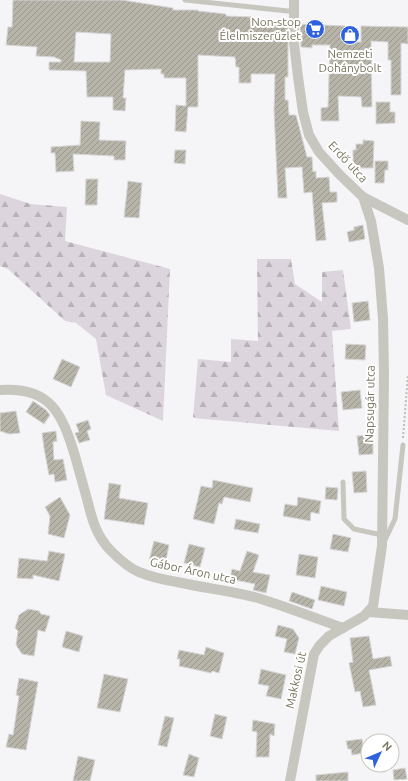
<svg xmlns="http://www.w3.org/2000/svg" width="408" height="781" font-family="Ubuntu,sans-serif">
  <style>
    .forest { fill: url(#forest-firs) }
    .building { fill: url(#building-hatch); stroke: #d7d6d8; fill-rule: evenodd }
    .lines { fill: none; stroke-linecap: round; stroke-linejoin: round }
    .path { stroke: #bebdb8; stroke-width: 2; stroke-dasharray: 2 2; stroke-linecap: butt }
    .lane { stroke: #c7c7c0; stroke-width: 5 }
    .street { stroke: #c7c7c0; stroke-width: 10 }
    .labels { text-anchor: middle; stroke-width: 4; stroke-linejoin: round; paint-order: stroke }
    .poi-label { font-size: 12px; fill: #78765e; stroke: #fff; text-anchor: end }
    .street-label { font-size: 12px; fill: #78765e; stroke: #fff }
  </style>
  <defs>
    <pattern id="forest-firs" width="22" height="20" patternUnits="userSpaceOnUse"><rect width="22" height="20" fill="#ddd5dd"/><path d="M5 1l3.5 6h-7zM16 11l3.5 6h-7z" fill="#b8b1b6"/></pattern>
    <pattern id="building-hatch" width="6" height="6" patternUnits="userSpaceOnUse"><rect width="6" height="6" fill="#b7b5a9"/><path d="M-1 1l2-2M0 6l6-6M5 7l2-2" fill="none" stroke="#9a988d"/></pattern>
  </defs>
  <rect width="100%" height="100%" fill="#f5f4f7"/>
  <g class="forest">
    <path d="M 0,194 L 31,204 L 67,207 L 65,241 L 170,269 L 163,421 L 106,395 L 96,339 L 76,323 L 65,321 L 8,269 L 0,266 Z"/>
    <path d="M 257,259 L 291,259 L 295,284 L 322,302 L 322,272 L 343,270 L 351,329 L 332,331 L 339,431 L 193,418 L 198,359 L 231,362 L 231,339 L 258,341 Z"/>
  </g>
  <g class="building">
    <path d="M 13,0 L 122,0 L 173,8 L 173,10 L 198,10 L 198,11 L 226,14 L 226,16 L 253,17 L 253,18 L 288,22 L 288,77 L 285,77 L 285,100 L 288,100 L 289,115 L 296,115 L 307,157 L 312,157 L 313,172 L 316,171 L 316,178 L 329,177 L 330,192 L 337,192 L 337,202 L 322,203 L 326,240 L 316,241 L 312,192 L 304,193 L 302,167 L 285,168 L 287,198 L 278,198 L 274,111 L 275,74 L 251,74 L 251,83 L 239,83 L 239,67 L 236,67 L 235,57 L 198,55 L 198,107 L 188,107 L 186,132 L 175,131 L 176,105 L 186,106 L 186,78 L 164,78 L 164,74 L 161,74 L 161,69 L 125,70 L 123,98 L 126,98 L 125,111 L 113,110 L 113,97 L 87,97 L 86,71 L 49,70 L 49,62 L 61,62 L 61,60 L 54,57 L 36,56 L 37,47 L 6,45 L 8,27 L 12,27 ZM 76,32 L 111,34 L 110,62 L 74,62 Z"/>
    <path d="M 300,24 L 345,26 L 344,42 L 361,42 L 361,26 L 408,27 L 408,44 L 401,43 L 401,95 L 391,95 L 391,60 L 388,60 L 388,42 L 371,41 L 372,107 L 362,107 L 361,97 L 338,96 L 339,121 L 321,121 L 321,108 L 328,107 L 330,45 L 312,45 L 312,48 L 301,47 Z"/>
    <path d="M 376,102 L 390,102 L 390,112 L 395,112 L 395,123 L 376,124 Z"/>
    <path d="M 81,121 L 100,122 L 99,140 L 126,141 L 125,160 L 114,160 L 114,156 L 73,154 L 74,171 L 56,172 L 55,153 L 51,153 L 51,147 L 80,145 Z"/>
    <path d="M 363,140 L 374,141 L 373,168 L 353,168 L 353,150 L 356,150 L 356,144 L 363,144 Z"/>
    <path d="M 175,150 L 186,150 L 185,164 L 174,163 Z"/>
    <path d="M 375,161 L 388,161 L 388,170 L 385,170 L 384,183 L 375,183 Z"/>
    <path d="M 86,179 L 98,179 L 97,205 L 85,205 Z"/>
    <path d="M 128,181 L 142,183 L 139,218 L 124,217 Z"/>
    <path d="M 363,225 L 365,239 L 349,242 L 347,232 L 354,230 L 354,227 Z"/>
    <path d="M 368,301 L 370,320 L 354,322 L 352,303 Z"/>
    <path d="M 346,344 L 366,345 L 365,360 L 345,359 Z"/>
    <path d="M 62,359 L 80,367 L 71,387 L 53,379 Z"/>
    <path d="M 360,390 L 362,408 L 343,410 L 341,392 Z"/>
    <path d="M 33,401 L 46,410 L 50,415 L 44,424 L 26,412 Z"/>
    <path d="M 16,411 L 20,433 L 9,434 L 0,431 L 0,413 Z"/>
    <path d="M 88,420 L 91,429 L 87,431 L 90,440 L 79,443 L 75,433 L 79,432 L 76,424 Z"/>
    <path d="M 56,431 L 57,441 L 53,442 L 54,460 L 63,459 L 67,480 L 55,482 L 54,474 L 49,475 L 44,448 L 42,433 Z"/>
    <path d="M 370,435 L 370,444 L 373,443 L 373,454 L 359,455 L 357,436 Z"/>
    <path d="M 366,471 L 367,492 L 354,493 L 352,472 Z"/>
    <path d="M 213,480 L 253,488 L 250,502 L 224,497 L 222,504 L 219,503 L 214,524 L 193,519 L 201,486 L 212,488 Z"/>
    <path d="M 109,483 L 121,485 L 119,498 L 148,503 L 144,525 L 104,519 Z"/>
    <path d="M 326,487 L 338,488 L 337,500 L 325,499 Z"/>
    <path d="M 60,497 L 70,515 L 64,538 L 48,534 L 50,516 L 45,507 Z"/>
    <path d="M 298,497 L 321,501 L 319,514 L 311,512 L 310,521 L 283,516 L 285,504 L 297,506 Z"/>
    <path d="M 236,519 L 260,524 L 258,533 L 234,529 Z"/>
    <path d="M 333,534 L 351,538 L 348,552 L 330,549 Z"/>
    <path d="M 154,541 L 169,545 L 165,565 L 149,561 Z"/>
    <path d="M 189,544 L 205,548 L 200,567 L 184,563 Z"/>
    <path d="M 49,551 L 65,554 L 59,581 L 33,575 L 33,579 L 17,578 L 19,558 L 47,561 Z"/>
    <path d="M 247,551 L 259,555 L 253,572 L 270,575 L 266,593 L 253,590 L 255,584 L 230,579 L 232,569 L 240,571 Z"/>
    <path d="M 299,554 L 318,557 L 315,578 L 296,575 Z"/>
    <path d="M 321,586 L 347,592 L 344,606 L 318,600 Z"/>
    <path d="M 292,592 L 315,600 L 312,609 L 289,601 Z"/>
    <path d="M 28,609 L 39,611 L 41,614 L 50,616 L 45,632 L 38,630 L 34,656 L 22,654 L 16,645 L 18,631 L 15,628 L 19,615 Z"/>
    <path d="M 278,625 L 293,629 L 299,638 L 295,654 L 284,652 L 287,639 L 275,636 Z"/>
    <path d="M 66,631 L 83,636 L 79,652 L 62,647 Z"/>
    <path d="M 369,636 L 373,659 L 390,656 L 392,666 L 369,670 L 376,705 L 363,707 L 360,691 L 355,692 L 349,663 L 353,662 L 350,638 Z"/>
    <path d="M 206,647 L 224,653 L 219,673 L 212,671 L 211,673 L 179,666 L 180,659 L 177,659 L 179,650 L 204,655 Z"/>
    <path d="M 261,669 L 286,675 L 281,699 L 266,696 L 269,686 L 258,684 Z"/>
    <path d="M 104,674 L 128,679 L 120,712 L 97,708 Z"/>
    <path d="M 19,678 L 38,682 L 26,750 L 6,747 L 9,734 L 13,735 L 19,696 L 16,695 Z"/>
    <path d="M 215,714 L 227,717 L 222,739 L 210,736 Z"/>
    <path d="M 165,716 L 174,718 L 167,747 L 158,745 Z"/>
    <path d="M 253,720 L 275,724 L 274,736 L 270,734 L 269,757 L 256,757 L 257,732 L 252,731 Z"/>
    <path d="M 362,739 L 364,753 L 352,755 L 351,749 L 348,749 L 346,741 Z"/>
    <path d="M 189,754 L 199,758 L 194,777 L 183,775 Z"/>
    <path d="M 78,756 L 95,760 L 90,781 L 73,781 Z"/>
    <path d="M 405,768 L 407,779 L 394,780 L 393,770 Z"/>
    <path d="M 348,772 L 348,781 L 316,781 L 316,775 Z"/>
  </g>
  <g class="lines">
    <path class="path" d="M 403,438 L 408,374"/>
    <g class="lane">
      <path d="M 185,0 L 288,11 L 294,11"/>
      <path d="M 343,482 L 344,519 L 354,529 L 382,535"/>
      <path d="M 385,540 L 395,519 L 403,445"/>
    </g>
    <g class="street">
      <path d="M 294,0 L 294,43 L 298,77 L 303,112 L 309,135 L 319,152 L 340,175 L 363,197 L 408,220"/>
      <path d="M 0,390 C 50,386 62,413 75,456 C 79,470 83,485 87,499 C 92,519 96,536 111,551 C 119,559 129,568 139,572 C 151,577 165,580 177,582 C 204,588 232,591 258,598 C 287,607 315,618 343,628"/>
      <path d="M 369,612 L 408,615"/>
      <path d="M 290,781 L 314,654 L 320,645 L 329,636 L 364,616 L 373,606 L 382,546 L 384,375 L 383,319 L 379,268 L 371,221 L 363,197"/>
    </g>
  </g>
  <defs>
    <symbol id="supermarket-disc" viewBox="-11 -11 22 22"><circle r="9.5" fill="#2d61dd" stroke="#fff"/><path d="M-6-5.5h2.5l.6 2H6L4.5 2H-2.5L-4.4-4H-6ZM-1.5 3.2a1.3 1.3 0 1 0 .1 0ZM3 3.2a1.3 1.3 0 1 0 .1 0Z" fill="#fff"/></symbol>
    <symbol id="shop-disc" viewBox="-11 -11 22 22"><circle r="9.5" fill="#2d61dd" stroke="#fff"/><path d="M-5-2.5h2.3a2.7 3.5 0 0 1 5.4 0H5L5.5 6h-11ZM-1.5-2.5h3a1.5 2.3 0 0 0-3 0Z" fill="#fff"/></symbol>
  </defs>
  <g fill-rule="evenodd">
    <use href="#supermarket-disc" x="304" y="18" width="22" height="22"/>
    <use href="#shop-disc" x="339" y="24" width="22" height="22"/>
  </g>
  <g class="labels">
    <g class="poi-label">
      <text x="301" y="26">Non-stop<tspan x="301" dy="14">Élelmiszerüzlet</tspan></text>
      <text x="350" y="58" text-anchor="middle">Nemzeti<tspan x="350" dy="14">Dohánybolt</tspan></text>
    </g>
    <g class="street-label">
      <text transform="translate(348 162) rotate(47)" y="4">Erdő utca</text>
      <text transform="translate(370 404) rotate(-89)" y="4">Napsugár utca</text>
      <text transform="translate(193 571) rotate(12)" y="4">Gábor Áron utca</text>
      <text transform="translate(296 680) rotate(-77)" y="4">Makkosi út</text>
    </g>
  </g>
  <g transform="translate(380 753) rotate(46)"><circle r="19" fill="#ffffff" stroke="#c9c8bf"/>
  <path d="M0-3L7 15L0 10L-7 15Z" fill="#2d61dd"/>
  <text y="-6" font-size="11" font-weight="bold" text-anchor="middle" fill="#78765e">N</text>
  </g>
</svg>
